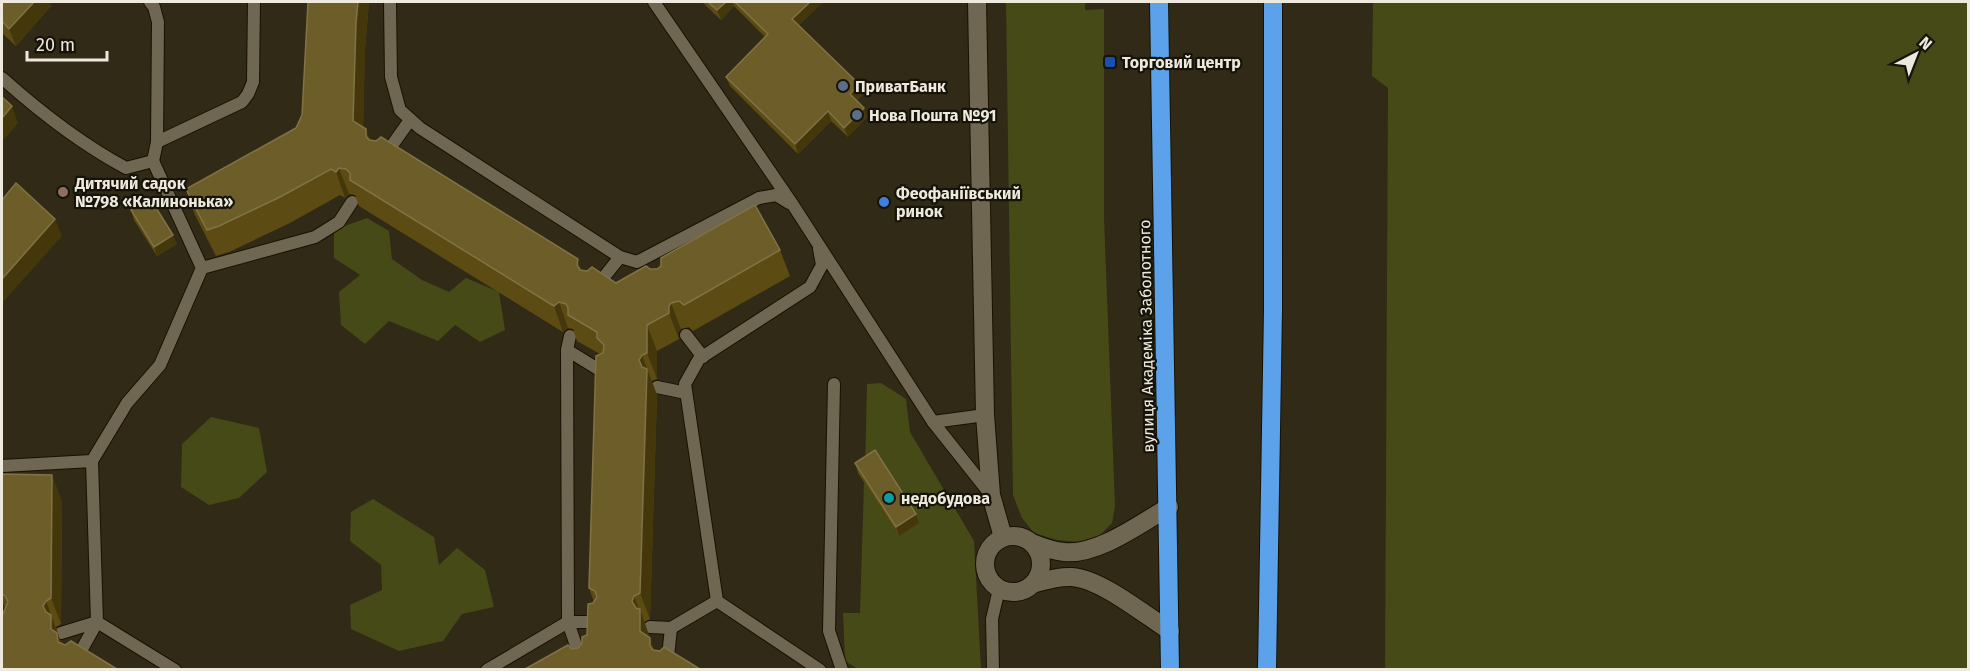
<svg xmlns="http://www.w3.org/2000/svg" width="1970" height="671" font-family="'Fira Sans',sans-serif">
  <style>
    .green { fill: #454a16 }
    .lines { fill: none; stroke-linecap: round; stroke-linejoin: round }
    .lane-casing { stroke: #181202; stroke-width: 14 }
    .street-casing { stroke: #181202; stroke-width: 20 }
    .highway-casing { stroke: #181202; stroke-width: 20 }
    .lane { stroke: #6f6752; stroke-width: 12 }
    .street { stroke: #6f6752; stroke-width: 18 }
    .highway { stroke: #5ba2eb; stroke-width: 18 }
    .wall { fill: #5c4c13 }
    .shaded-wall { fill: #44370c }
    .building { fill: #6c5d29; stroke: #807345; stroke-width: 1.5 }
    .transit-dot { fill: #1a4fb4; stroke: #16130a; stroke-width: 2 }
    .service-dot { fill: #5c6f8a; stroke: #16130a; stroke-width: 2 }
    .education-dot { fill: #8d6e63; stroke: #16130a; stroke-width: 2 }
    .shop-dot { fill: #3f7fe0; stroke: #16130a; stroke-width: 2 }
    .culture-dot { fill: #0f9aa8; stroke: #16130a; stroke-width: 2 }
    .labels { text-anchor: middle; stroke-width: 4.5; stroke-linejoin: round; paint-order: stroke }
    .poi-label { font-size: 16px; font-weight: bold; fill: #ede9dd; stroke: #16130a; text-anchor: start }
    .street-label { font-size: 16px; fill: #ede9dd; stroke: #16130a }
  </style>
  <rect width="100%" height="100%" fill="#302a17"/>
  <g class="green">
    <path d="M 1006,2 L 1085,2 L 1085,10 L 1104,9 L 1104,217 L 1115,507 L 1112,523 L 1100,535 L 1079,542 L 1057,540 L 1034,533 L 1022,518 L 1013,495 Z"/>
    <path d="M 1373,2 L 1968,2 L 1968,669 L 1385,669 L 1388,88 L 1372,76 Z"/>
    <path d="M 367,218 L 389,231 L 392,259 L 422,280 L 449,292 L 466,278 L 499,292 L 505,330 L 480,342 L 455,325 L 438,341 L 389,321 L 365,344 L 341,325 L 339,292 L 360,275 L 334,258 L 334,230 Z"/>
    <path d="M 881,383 L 906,399 L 910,432 L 974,541 L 981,669 L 858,669 L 845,661 L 843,613 L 860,613 L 864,482 L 899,536 L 865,468 L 867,384 Z"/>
    <path d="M 211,417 L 259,428 L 267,472 L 239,498 L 209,505 L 181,487 L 182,444 Z"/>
    <path d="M 373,499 L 434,537 L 439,565 L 457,548 L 485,570 L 494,607 L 462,614 L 443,641 L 399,651 L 351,629 L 350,605 L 382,590 L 381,565 L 350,541 L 351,512 Z"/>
  </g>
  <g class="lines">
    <defs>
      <g id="lane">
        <path d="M 390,2 L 391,77 L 400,110 L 420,128 L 620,257 L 637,262 L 759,198 L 776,195 L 789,203"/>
        <path d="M 654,2 L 793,205 L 933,422 L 991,495"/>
        <path d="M 2,78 C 40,112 81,144 126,168 L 153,161 L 157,142 L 158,22 L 154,7 L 150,2"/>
        <path d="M 157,142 L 242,102 L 248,94 L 253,82 L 254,2"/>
        <path d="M 383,158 L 410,120"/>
        <path d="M 153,161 L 202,268"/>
        <path d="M 819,249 L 822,265 L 810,287 L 699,359 L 685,384 L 717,601 L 820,670"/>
        <path d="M 596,287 L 620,257"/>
        <path d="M 686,335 L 703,357"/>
        <path d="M 567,350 L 606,374"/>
        <path d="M 834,384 L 829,631 L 842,670"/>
        <path d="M 657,387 L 686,393"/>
        <path d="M 933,422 L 985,415"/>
        <path d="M 92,461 L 127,403 L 160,365 L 202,268 L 315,237 L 339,222 L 352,202"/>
        <path d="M 2,466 L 92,461 L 97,622 L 175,670"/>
        <path d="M 650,627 L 671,628 L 717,601"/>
        <path d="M 61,633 L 97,622"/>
        <path d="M 76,660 L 97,622"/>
        <path d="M 582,663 L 568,622 L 598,622"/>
        <path d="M 667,666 L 671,628"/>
        <path d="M 487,670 L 568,622 L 567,350 L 570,336"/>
        <path d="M 993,670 L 992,619 L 999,589"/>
      </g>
      <g id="street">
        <path d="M 977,2 L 985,415 L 991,495 L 1003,537"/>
        <circle cx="1013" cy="564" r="28"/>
        <path d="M 1032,543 C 1042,547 1053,551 1064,552 C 1097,556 1141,523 1169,507"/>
        <path d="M 1035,583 C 1047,580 1059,576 1072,577 C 1101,579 1145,615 1170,631"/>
      </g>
      <g id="highway">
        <path d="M 1159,2 L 1170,670"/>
        <path d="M 1267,670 L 1273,310 L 1273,2"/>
      </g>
    </defs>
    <use href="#lane" class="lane-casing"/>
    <use href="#street" class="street-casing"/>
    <use href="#highway" class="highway-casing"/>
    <use href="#lane" class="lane"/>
    <use href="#street" class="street"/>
    <use href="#highway" class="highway"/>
  </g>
  <g class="wall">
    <path d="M 2,2 L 51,6 L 16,46 L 2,33 Z"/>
    <path d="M 308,2 L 369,2 L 365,49 L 363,127 L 371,140 L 582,270 L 616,283 L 650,269 L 657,269 L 780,250 L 790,276 L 693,331 L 689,327 L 681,329 L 678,332 L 679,339 L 657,351 L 657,379 L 651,381 L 657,395 L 650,619 L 644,622 L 654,650 L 700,669 L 572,649 L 578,648 L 582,643 L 587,635 L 594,602 L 589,588 L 600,354 L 577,341 L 573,329 L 568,328 L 563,332 L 558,329 L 359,206 L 355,195 L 349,194 L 345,198 L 340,195 L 290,223 L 229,252 L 216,256 L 195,215 L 186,189 L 296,128 L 302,115 Z"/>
    <path d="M 702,2 L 823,2 L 799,25 L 859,84 L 863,94 L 857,100 L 864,108 L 867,117 L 848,137 L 831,121 L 798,154 L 730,86 L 726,77 L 765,37 L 734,6 L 721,20 Z"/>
    <path d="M 131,210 L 177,244 L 157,256 L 134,220 Z"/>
    <path d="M 855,463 L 919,523 L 899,536 L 858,473 Z"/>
    <path d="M 2,474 L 62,501 L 61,624 L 56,627 L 61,643 L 117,669 L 2,669 L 5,609 L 2,600 Z"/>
  </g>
  <g class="shaded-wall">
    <path d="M 34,2 L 50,2 L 51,6 L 16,46 L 9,29 Z"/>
    <path d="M 358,2 L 369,2 L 365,49 L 363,147 L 353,121 L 356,23 Z"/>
    <path d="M 726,2 L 732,2 L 734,6 L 721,20 L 717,10 Z"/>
    <path d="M 810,2 L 823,2 L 796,28 L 792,19 Z"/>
    <path d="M 859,84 L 863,94 L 854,104 L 850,94 Z"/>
    <path d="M 12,106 L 18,123 L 2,142 L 2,118 Z"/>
    <path d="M 864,108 L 867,117 L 848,137 L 844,128 Z"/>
    <path d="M 828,111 L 831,121 L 798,154 L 795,144 Z"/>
    <path d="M 366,129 L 376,155 L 366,136 Z"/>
    <path d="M 339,168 L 349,194 L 345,198 L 336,172 Z"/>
    <path d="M 55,219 L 62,236 L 2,303 L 2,279 Z"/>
    <path d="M 173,235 L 177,244 L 157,256 L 154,247 Z"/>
    <path d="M 578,259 L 587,285 L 577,265 Z"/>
    <path d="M 559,302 L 568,328 L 563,332 L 554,306 Z"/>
    <path d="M 671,303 L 681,329 L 678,332 L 679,339 L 669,313 L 669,306 Z"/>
    <path d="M 647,325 L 657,351 L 657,379 L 647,353 Z"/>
    <path d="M 642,355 L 657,395 L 650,619 L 640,593 L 639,360 Z"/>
    <path d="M 52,475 L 62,501 L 61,624 L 51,598 Z"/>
    <path d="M 916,514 L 919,523 L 899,536 L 896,527 Z"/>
    <path d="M 634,596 L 640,612 L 640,609 L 649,635 L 649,657 L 640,631 L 632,601 Z"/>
    <path d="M 46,601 L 67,659 L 61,655 L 43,606 Z"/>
    <path d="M 650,638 L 659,664 L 650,646 Z"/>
  </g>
  <g class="building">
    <path d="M 2,2 L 34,2 L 9,29 L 2,21 Z"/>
    <path d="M 308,2 L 358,2 L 356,23 L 353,121 L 366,129 L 366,136 L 369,140 L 376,141 L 381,137 L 578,259 L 577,265 L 580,270 L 587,271 L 592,267 L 616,283 L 646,266 L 650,269 L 657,269 L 661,266 L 661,258 L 755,205 L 780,250 L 684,305 L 679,301 L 671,303 L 669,306 L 669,313 L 647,325 L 647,353 L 642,355 L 639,360 L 642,367 L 647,369 L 640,593 L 634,596 L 632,601 L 636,608 L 640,609 L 640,631 L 650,638 L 650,646 L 653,650 L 660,651 L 664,647 L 700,669 L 525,669 L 568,645 L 572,649 L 578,648 L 582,643 L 582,637 L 587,635 L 588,604 L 593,603 L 597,597 L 595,591 L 589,588 L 596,356 L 603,353 L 604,345 L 597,338 L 597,332 L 568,315 L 568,308 L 566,304 L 559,302 L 554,306 L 549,303 L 350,180 L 350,173 L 346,169 L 339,168 L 336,172 L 331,169 L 280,197 L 219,226 L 207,230 L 186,189 L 296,128 L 302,115 Z"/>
    <path d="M 708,2 L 726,2 L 717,10 Z"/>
    <path d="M 735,2 L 810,2 L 792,19 L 859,84 L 850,94 L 864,108 L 844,128 L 828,111 L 795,144 L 726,77 L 768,34 Z"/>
    <path d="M 2,97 L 12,106 L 2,118 Z"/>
    <path d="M 16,183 L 55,219 L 2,279 L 2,200 Z"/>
    <path d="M 150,198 L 173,235 L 154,247 L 131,210 Z"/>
    <path d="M 875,450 L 916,514 L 896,527 L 855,463 Z"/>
    <path d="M 2,474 L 52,475 L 51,598 L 46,601 L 43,606 L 46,612 L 51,615 L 51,629 L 57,633 L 58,642 L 65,645 L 71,641 L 117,669 L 2,669 L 2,616 L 8,602 L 5,596 L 2,594 Z"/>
  </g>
  <rect class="transit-dot" x="1104" y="56" width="12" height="12" rx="3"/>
  <g class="service-dot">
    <circle cx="843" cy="86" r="6"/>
    <circle cx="857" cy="115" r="6"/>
  </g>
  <circle class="education-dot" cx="63" cy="192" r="6"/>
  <circle class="shop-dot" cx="884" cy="202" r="6"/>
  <circle class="culture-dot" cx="889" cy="498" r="6"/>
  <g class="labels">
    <g class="poi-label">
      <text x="1122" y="68">Торговий центр</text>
      <text x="855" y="92">ПриватБанк</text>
      <text x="869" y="121">Нова Пошта №91</text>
      <text x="75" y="189">Дитячий садок<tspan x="75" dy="18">№798 «Калинонька»</tspan></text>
      <text x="896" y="199">Феофаніївський<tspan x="896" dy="18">ринок</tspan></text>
      <text x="901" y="504">недобудова</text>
    </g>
    <g class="street-label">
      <text transform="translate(1146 336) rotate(-91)" y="6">вулиця Академіка Заболотного</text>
    </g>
  </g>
  <rect width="1970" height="671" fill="none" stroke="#ede9dd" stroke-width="6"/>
  <g transform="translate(1916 54) rotate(42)" stroke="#16130a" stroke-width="4.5" paint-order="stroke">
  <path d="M0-4.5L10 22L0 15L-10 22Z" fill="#ede9dd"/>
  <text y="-9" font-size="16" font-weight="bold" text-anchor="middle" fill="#ede9dd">N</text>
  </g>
  <path d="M27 51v9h80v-9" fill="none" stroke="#ede9dd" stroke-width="3"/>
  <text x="36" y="51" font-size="18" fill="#ede9dd" stroke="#16130a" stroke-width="4.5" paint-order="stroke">20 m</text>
</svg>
